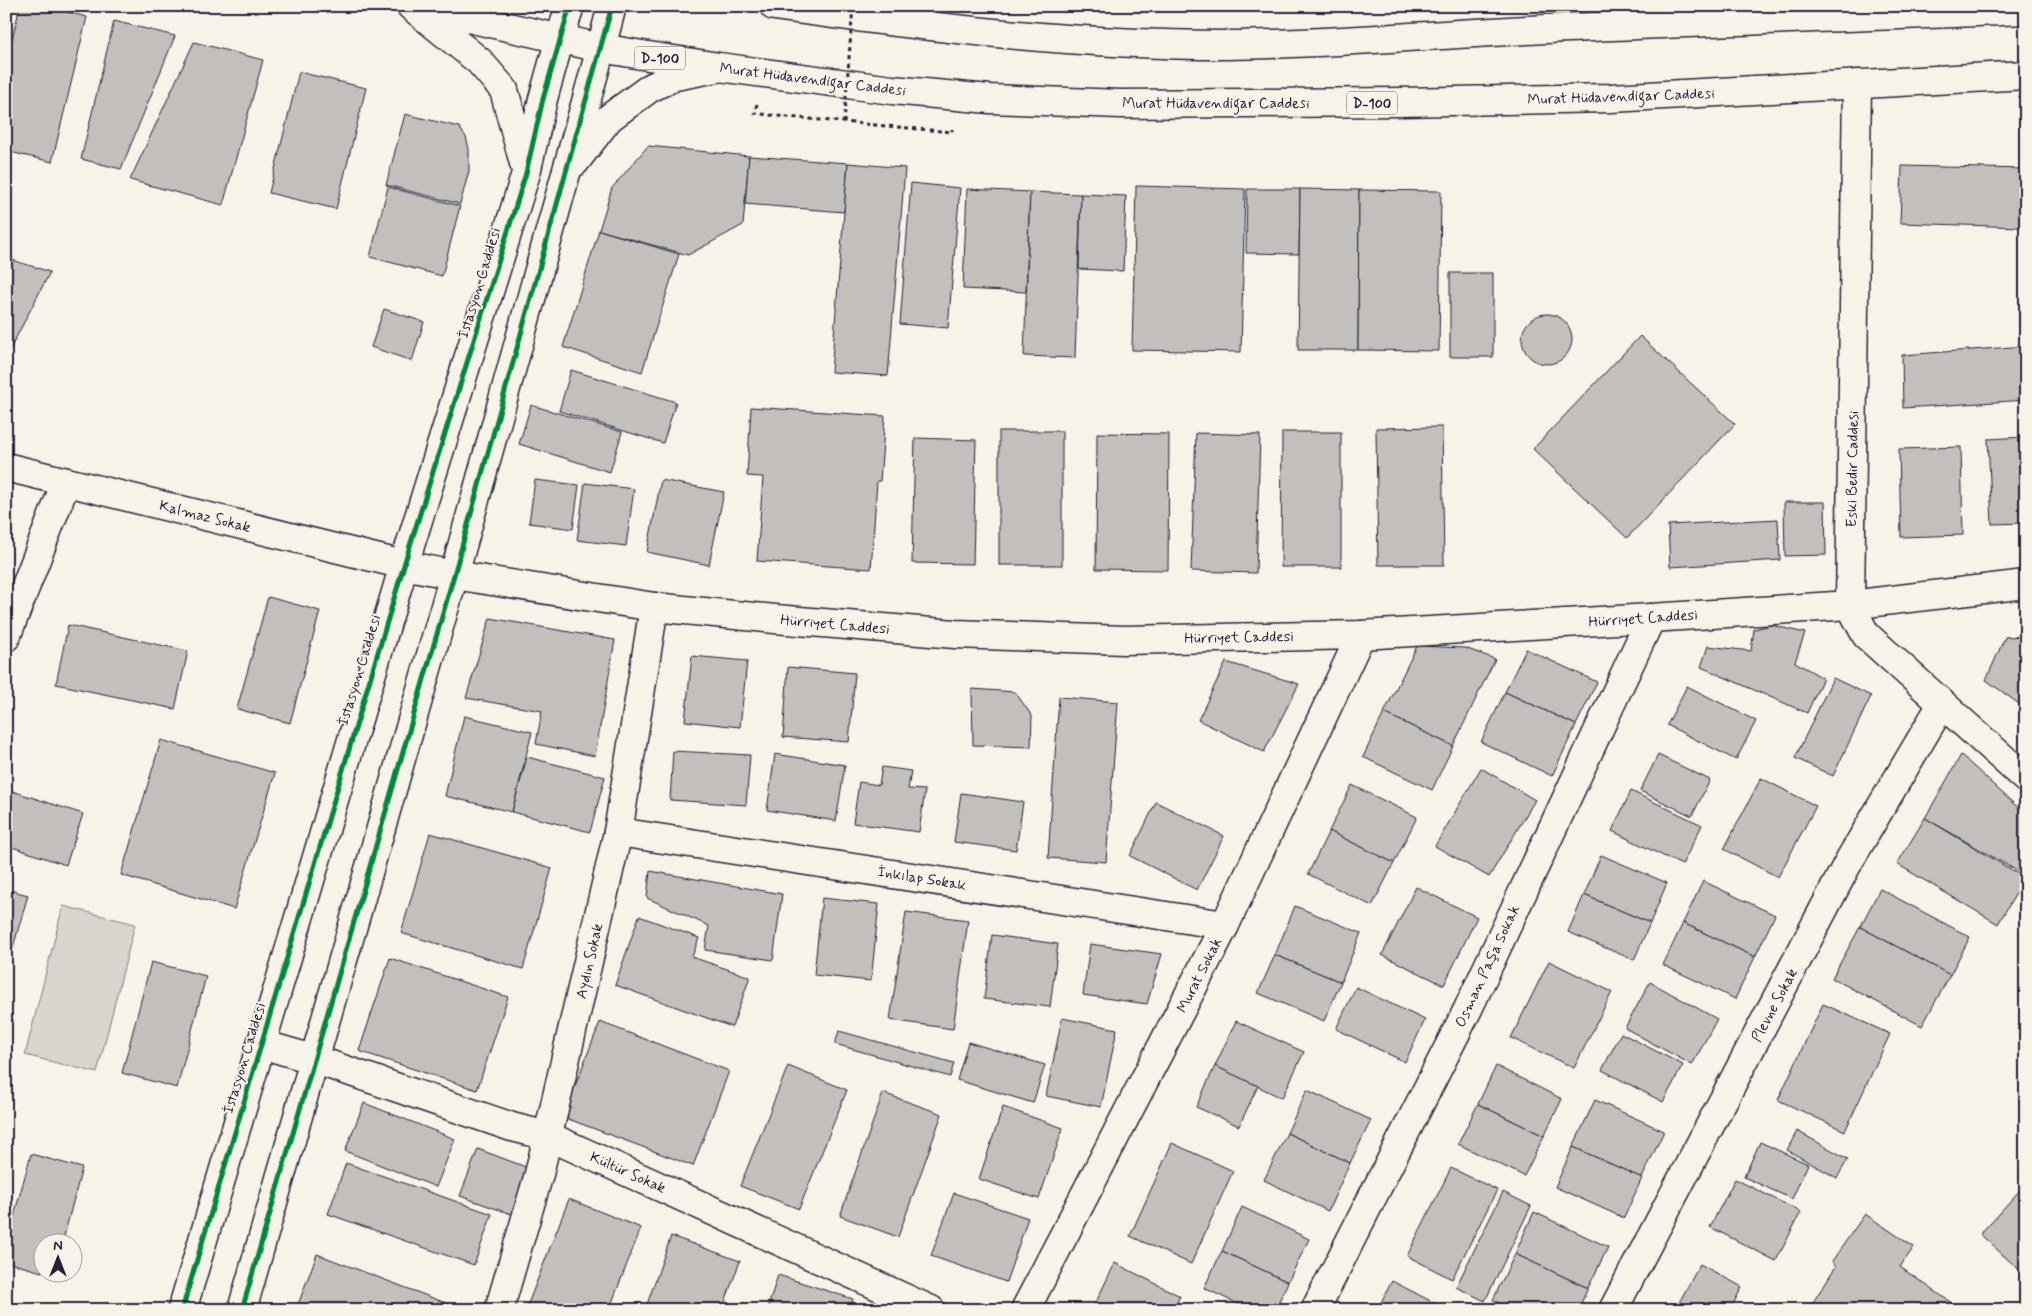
<svg xmlns="http://www.w3.org/2000/svg" width="2032" height="1316" font-family="Mynerve,sans-serif">
  <style>
    .pitch { fill: #d8d5cf; stroke: #7d7c85 }
    .building { fill: #c2bfbd; stroke: #22223b }
    .lines { fill: none; stroke-linecap: round; stroke-linejoin: round }
    .minor-casing { stroke: #22223b; stroke-width: 31 }
    .tertiary-casing { stroke: #22223b; stroke-width: 31 }
    .secondary-casing { stroke: #22223b; stroke-width: 31 }
    .primary-casing { stroke: #22223b; stroke-width: 31 }
    .trunk-casing { stroke: #22223b; stroke-width: 31 }
    .path { stroke: #22223b; stroke-width: 3; stroke-dasharray: 4 4; stroke-linecap: butt }
    .minor { stroke: #f7f3e8; stroke-width: 28 }
    .tertiary { stroke: #f7f3e8; stroke-width: 28 }
    .secondary { stroke: #f7f3e8; stroke-width: 28 }
    .primary { stroke: #f7f3e8; stroke-width: 28 }
    .trunk { stroke: #f7f3e8; stroke-width: 28 }
    .path-bridge { stroke: #22223b; stroke-width: 3; stroke-dasharray: 4 4; stroke-linecap: butt }
    .cycleway-casing { stroke: #f7f3e8; stroke-width: 8 }
    .cycleway { stroke: #00873e; stroke-width: 5 }
    .labels { text-anchor: middle; stroke-width: 4; stroke-linejoin: round; paint-order: stroke }
    .shield { fill: #f7f3e8; stroke: #62616f; stroke-width: 1 }
    .shield-label { font-size: 14px; font-weight: bold; fill: #22223b }
    .street-label { font-size: 15px; fill: #22223b; stroke: #f7f3e8 }
  </style>
  <rect width="100%" height="100%" fill="#f7f3e8"/>
  <filter id="ink" filterUnits="userSpaceOnUse"><feTurbulence type="fractalNoise" baseFrequency=".02" numOctaves="2"/><feDisplacementMap in="SourceGraphic" scale="10" xChannelSelector="R" yChannelSelector="G"/><feConvolveMatrix kernelMatrix="1 2 1 2 8 2 1 2 1" color-interpolation-filters="sRGB"/></filter>
  <g filter="url(#ink)">
    <path class="pitch" d="M 63,906 L 135,924 L 97,1073 L 25,1055 Z"/>
    <g class="building">
      <path d="M 20,6 L 43,6 L 87,17 L 52,162 L 6,151 L 6,65 Z"/>
      <path d="M 114,21 L 175,36 L 121,169 L 81,159 Z"/>
      <path d="M 194,42 L 263,60 L 223,205 L 130,180 Z"/>
      <path d="M 299,72 L 366,88 L 336,209 L 269,193 Z"/>
      <path d="M 405,114 L 459,127 L 466,137 L 469,149 L 469,171 L 460,204 L 386,185 Z"/>
      <path d="M 648,146 L 749,156 L 743,225 L 688,255 L 599,230 L 612,188 Z"/>
      <path d="M 749,156 L 848,163 L 844,212 L 745,204 Z"/>
      <path d="M 848,163 L 905,168 L 888,376 L 831,372 Z"/>
      <path d="M 1902,166 L 2025,169 L 2023,227 L 1900,223 Z"/>
      <path d="M 911,183 L 960,188 L 948,328 L 900,324 Z"/>
      <path d="M 1136,186 L 1245,189 L 1241,352 L 1132,350 Z"/>
      <path d="M 388,187 L 460,206 L 442,276 L 370,257 Z"/>
      <path d="M 967,189 L 1030,192 L 1026,292 L 963,289 Z"/>
      <path d="M 1247,189 L 1300,189 L 1299,254 L 1246,253 Z"/>
      <path d="M 1300,189 L 1359,190 L 1358,350 L 1298,350 Z"/>
      <path d="M 1359,190 L 1441,191 L 1439,351 L 1358,350 Z"/>
      <path d="M 1030,192 L 1081,194 L 1075,358 L 1024,356 Z"/>
      <path d="M 1081,194 L 1126,196 L 1123,271 L 1079,269 Z"/>
      <path d="M 599,230 L 679,254 L 642,372 L 563,347 Z"/>
      <path d="M 6,258 L 50,272 L 6,357 Z"/>
      <rect x="1450" y="273" width="43" height="84"/>
      <path d="M 384,309 L 424,322 L 412,361 L 371,347 Z"/>
      <circle cx="1547" cy="339" r="25"/>
      <path d="M 1640,336 L 1735,424 L 1627,538 L 1533,449 Z"/>
      <path d="M 2026,346 L 2026,400 L 1903,408 L 1902,355 Z"/>
      <path d="M 571,370 L 676,402 L 663,443 L 559,411 Z"/>
      <path d="M 531,405 L 622,432 L 610,472 L 519,444 Z"/>
      <path d="M 751,407 L 885,416 L 880,481 L 877,481 L 871,569 L 757,561 L 763,477 L 747,476 Z"/>
      <path d="M 1442,427 L 1444,565 L 1378,565 L 1376,428 Z"/>
      <rect x="999" y="431" width="63" height="134"/>
      <path d="M 1282,432 L 1341,432 L 1341,567 L 1281,567 Z"/>
      <path d="M 1097,433 L 1169,434 L 1168,570 L 1096,569 Z"/>
      <path d="M 1196,433 L 1260,435 L 1256,573 L 1191,571 Z"/>
      <path d="M 2026,437 L 2026,523 L 1992,524 L 1988,439 Z"/>
      <path d="M 915,438 L 976,440 L 973,564 L 912,563 Z"/>
      <path d="M 1961,447 L 1963,535 L 1901,537 L 1899,449 Z"/>
      <path d="M 535,480 L 579,485 L 573,529 L 529,523 Z"/>
      <path d="M 661,480 L 724,492 L 709,565 L 647,552 Z"/>
      <path d="M 585,483 L 634,489 L 626,546 L 577,540 Z"/>
      <path d="M 1784,502 L 1825,502 L 1826,555 L 1785,556 Z"/>
      <path d="M 1778,519 L 1780,560 L 1670,567 L 1668,525 Z"/>
      <path d="M 268,597 L 320,611 L 290,723 L 237,709 Z"/>
      <path d="M 490,618 L 615,640 L 595,756 L 536,744 L 542,711 L 466,698 Z"/>
      <path d="M 68,625 L 188,651 L 175,709 L 56,684 Z"/>
      <path d="M 1771,625 L 1805,633 L 1795,662 L 1823,678 L 1807,713 L 1701,667 L 1708,646 L 1751,651 L 1754,629 Z"/>
      <path d="M 2026,636 L 2026,709 L 1986,680 L 2005,637 Z"/>
      <path d="M 1417,646 L 1465,648 L 1495,659 L 1453,746 L 1384,713 Z"/>
      <path d="M 1526,649 L 1597,682 L 1576,725 L 1505,692 Z"/>
      <path d="M 692,656 L 747,661 L 740,727 L 685,721 Z"/>
      <path d="M 1226,662 L 1299,684 L 1264,752 L 1198,720 Z"/>
      <path d="M 788,667 L 855,673 L 849,742 L 783,737 Z"/>
      <path d="M 1833,678 L 1871,696 L 1833,776 L 1795,758 Z"/>
      <path d="M 1687,686 L 1756,721 L 1736,760 L 1667,725 Z"/>
      <path d="M 972,689 L 1015,692 L 1032,716 L 1031,747 L 973,745 Z"/>
      <path d="M 1505,692 L 1576,725 L 1552,776 L 1481,742 Z"/>
      <path d="M 1059,697 L 1118,702 L 1106,862 L 1048,858 Z"/>
      <path d="M 1384,713 L 1453,746 L 1432,790 L 1363,757 Z"/>
      <path d="M 464,716 L 532,732 L 512,812 L 445,796 Z"/>
      <path d="M 161,740 L 275,773 L 234,909 L 121,875 Z"/>
      <path d="M 673,751 L 750,755 L 746,805 L 670,800 Z"/>
      <path d="M 775,754 L 845,765 L 836,821 L 767,810 Z"/>
      <path d="M 1658,755 L 1710,780 L 1692,816 L 1640,791 Z"/>
      <path d="M 1961,755 L 2026,815 L 2026,876 L 1925,818 Z"/>
      <path d="M 527,757 L 605,777 L 590,832 L 512,812 Z"/>
      <path d="M 882,767 L 911,771 L 908,789 L 925,790 L 919,832 L 853,823 L 859,782 L 879,785 Z"/>
      <path d="M 1481,768 L 1535,800 L 1489,877 L 1435,846 Z"/>
      <path d="M 1761,778 L 1816,806 L 1778,877 L 1724,849 Z"/>
      <path d="M 1352,785 L 1417,817 L 1394,863 L 1329,831 Z"/>
      <path d="M 6,789 L 83,814 L 66,865 L 6,845 Z"/>
      <path d="M 1631,791 L 1702,825 L 1682,865 L 1612,831 Z"/>
      <path d="M 961,793 L 1023,802 L 1016,850 L 954,842 Z"/>
      <path d="M 1156,802 L 1224,836 L 1197,890 L 1130,856 Z"/>
      <path d="M 1925,818 L 2025,878 L 1998,924 L 1897,864 Z"/>
      <path d="M 1329,831 L 1394,863 L 1372,906 L 1308,874 Z"/>
      <path d="M 430,833 L 552,868 L 523,969 L 401,933 Z"/>
      <path d="M 1601,855 L 1667,883 L 1650,923 L 1584,895 Z"/>
      <path d="M 650,871 L 782,894 L 773,960 L 705,950 L 709,926 L 647,898 Z"/>
      <path d="M 1703,881 L 1775,915 L 1755,957 L 1683,923 Z"/>
      <path d="M 1416,887 L 1477,917 L 1444,985 L 1382,955 Z"/>
      <path d="M 6,889 L 28,895 L 6,972 Z"/>
      <path d="M 1880,889 L 1970,937 L 1950,975 L 1860,927 Z"/>
      <path d="M 1584,895 L 1650,923 L 1634,960 L 1568,932 Z"/>
      <path d="M 822,898 L 879,904 L 871,981 L 814,975 Z"/>
      <path d="M 1295,906 L 1361,933 L 1341,982 L 1275,955 Z"/>
      <path d="M 906,912 L 968,920 L 953,1029 L 890,1020 Z"/>
      <path d="M 639,916 L 699,938 L 692,957 L 750,977 L 732,1027 L 615,985 Z"/>
      <path d="M 1683,923 L 1755,957 L 1735,999 L 1663,965 Z"/>
      <path d="M 1860,927 L 1950,975 L 1922,1026 L 1832,978 Z"/>
      <path d="M 992,935 L 1058,944 L 1050,1007 L 984,999 Z"/>
      <path d="M 1090,944 L 1162,954 L 1147,1004 L 1083,995 Z"/>
      <path d="M 1275,955 L 1341,982 L 1324,1021 L 1258,993 Z"/>
      <path d="M 390,958 L 508,997 L 477,1090 L 359,1051 Z"/>
      <path d="M 1549,961 L 1612,992 L 1574,1068 L 1511,1038 Z"/>
      <path d="M 151,962 L 206,976 L 177,1088 L 122,1073 Z"/>
      <path d="M 1650,982 L 1717,1019 L 1692,1065 L 1625,1028 Z"/>
      <path d="M 1356,987 L 1425,1020 L 1405,1062 L 1336,1029 Z"/>
      <path d="M 1823,1004 L 1890,1034 L 1845,1131 L 1778,1100 Z"/>
      <path d="M 1062,1018 L 1117,1029 L 1101,1107 L 1046,1096 Z"/>
      <path d="M 1236,1021 L 1304,1052 L 1282,1098 L 1215,1066 Z"/>
      <path d="M 600,1022 L 729,1071 L 693,1166 L 563,1117 Z"/>
      <path d="M 839,1031 L 954,1063 L 950,1077 L 835,1044 Z"/>
      <path d="M 1621,1033 L 1683,1065 L 1663,1102 L 1602,1070 Z"/>
      <path d="M 968,1042 L 1045,1065 L 1033,1103 L 957,1080 Z"/>
      <path d="M 788,1066 L 847,1090 L 799,1209 L 740,1186 Z"/>
      <path d="M 1215,1066 L 1258,1086 L 1239,1126 L 1196,1107 Z"/>
      <path d="M 1496,1066 L 1562,1099 L 1544,1136 L 1478,1104 Z"/>
      <path d="M 1307,1090 L 1371,1120 L 1350,1163 L 1287,1133 Z"/>
      <path d="M 883,1093 L 942,1114 L 898,1237 L 840,1216 Z"/>
      <path d="M 1595,1100 L 1664,1131 L 1642,1178 L 1573,1147 Z"/>
      <path d="M 364,1103 L 455,1139 L 436,1187 L 345,1151 Z"/>
      <path d="M 1478,1104 L 1544,1136 L 1524,1176 L 1458,1144 Z"/>
      <path d="M 1003,1107 L 1063,1128 L 1039,1199 L 979,1179 Z"/>
      <path d="M 1797,1131 L 1848,1159 L 1837,1178 L 1787,1150 Z"/>
      <path d="M 1287,1133 L 1350,1163 L 1328,1211 L 1264,1180 Z"/>
      <path d="M 1760,1142 L 1808,1164 L 1792,1199 L 1744,1177 Z"/>
      <path d="M 1172,1143 L 1233,1171 L 1191,1264 L 1130,1236 Z"/>
      <path d="M 1573,1147 L 1642,1178 L 1624,1218 L 1555,1187 Z"/>
      <path d="M 478,1149 L 531,1169 L 514,1215 L 460,1196 Z"/>
      <path d="M 31,1154 L 82,1168 L 62,1244 L 42,1244 L 42,1272 L 6,1262 L 6,1245 Z"/>
      <path d="M 346,1163 L 492,1214 L 474,1265 L 328,1214 Z"/>
      <path d="M 1451,1168 L 1497,1190 L 1452,1279 L 1407,1256 Z"/>
      <path d="M 1735,1179 L 1801,1212 L 1776,1261 L 1710,1227 Z"/>
      <path d="M 2021,1189 L 2026,1193 L 2026,1276 L 1980,1234 Z"/>
      <path d="M 1503,1192 L 1531,1206 L 1485,1301 L 1456,1287 Z"/>
      <path d="M 954,1193 L 1028,1218 L 1006,1282 L 931,1256 Z"/>
      <path d="M 569,1199 L 641,1228 L 609,1310 L 526,1309 Z"/>
      <path d="M 1242,1207 L 1309,1239 L 1288,1282 L 1222,1251 Z"/>
      <path d="M 1534,1212 L 1608,1247 L 1588,1288 L 1515,1254 Z"/>
      <path d="M 1865,1214 L 1914,1247 L 1900,1267 L 1962,1310 L 1808,1310 L 1836,1266 L 1832,1261 Z"/>
      <path d="M 671,1236 L 740,1261 L 722,1310 L 645,1310 Z"/>
      <path d="M 1222,1251 L 1288,1282 L 1275,1310 L 1251,1310 L 1204,1288 Z"/>
      <path d="M 317,1254 L 451,1305 L 449,1310 L 296,1310 Z"/>
      <path d="M 1515,1254 L 1588,1288 L 1578,1310 L 1514,1310 L 1493,1300 Z"/>
      <path d="M 1115,1263 L 1180,1296 L 1173,1310 L 1092,1310 Z"/>
      <path d="M 1700,1264 L 1742,1287 L 1730,1310 L 1675,1310 Z"/>
      <path d="M 778,1275 L 853,1299 L 850,1310 L 767,1310 Z"/>
      <path d="M 1392,1281 L 1448,1310 L 1377,1310 Z"/>
    </g>
    <g class="lines">
      <defs>
        <g id="minor">
          <path d="M 6,637 L 66,482"/>
          <path d="M 618,832 L 1225,925"/>
          <path d="M 316,1060 L 512,1127 L 548,1136 L 931,1310"/>
          <path d="M 499,1310 L 539,1174 L 618,832 L 654,607"/>
          <path d="M 1025,1310 L 1225,925 L 1361,635"/>
          <path d="M 1315,1310 L 1468,1009 L 1651,618"/>
          <path d="M 1613,1310 L 1849,861 L 1942,704"/>
        </g>
        <g id="tertiary">
          <path d="M 6,467 L 404,565"/>
          <path d="M 454,575 L 654,607 L 775,619 L 955,634 L 1124,640 L 1361,635 L 1651,618 L 1850,605 L 2026,584"/>
        </g>
        <path id="secondary" d="M 1857,84 L 1850,605 L 1866,635 L 2026,779"/>
        <g id="primary">
          <path d="M 411,6 L 479,61 L 504,90 L 525,167"/>
          <path d="M 575,162 L 609,118 L 650,88 L 675,76 L 717,68"/>
          <path d="M 404,565 L 454,575"/>
          <path d="M 261,1044 L 316,1060"/>
          <path d="M 182,1310 L 404,565 L 526,173 L 543,99 L 560,38"/>
          <path d="M 242,1310 L 454,575 L 601,48"/>
        </g>
        <g id="trunk">
          <path d="M 415,6 L 601,48 L 642,55 L 719,67 L 892,90 L 990,99 L 1121,104 L 1400,102 L 1611,98 L 2026,75"/>
          <path d="M 774,6 C 923,27 1075,45 1226,45 C 1332,44 1440,34 1547,29 C 1706,21 1866,17 2026,10"/>
          <path d="M 560,38 L 570,6"/>
          <path d="M 601,48 L 612,6"/>
        </g>
      </defs>
      <use href="#minor" class="minor-casing"/>
      <use href="#tertiary" class="tertiary-casing"/>
      <use href="#secondary" class="secondary-casing"/>
      <use href="#primary" class="primary-casing"/>
      <use href="#trunk" class="trunk-casing"/>
      <path class="path" d="M 757,104 L 755,113 L 777,116 L 952,132 L 952,129"/>
      <use href="#minor" class="minor"/>
      <use href="#tertiary" class="tertiary"/>
      <use href="#secondary" class="secondary"/>
      <use href="#primary" class="primary"/>
      <use href="#trunk" class="trunk"/>
      <path class="path-bridge" d="M 844,123 L 853,6"/>
      <defs>
        <g id="cycleway">
          <path d="M 182,1310 L 404,565 L 526,173 L 543,99 L 570,6"/>
          <path d="M 242,1310 L 454,575 L 612,6"/>
        </g>
      </defs>
      <use href="#cycleway" class="cycleway-casing"/>
      <use href="#cycleway" class="cycleway"/>
    </g>
  </g>
  <g class="labels">
    <g class="shield">
      <rect x="635" y="46.5" width="50" height="23" rx="4"/>
      <rect x="1347" y="91.5" width="50" height="23" rx="4"/>
    </g>
    <g class="shield-label">
      <text x="660" y="63">D-100</text>
      <text x="1372" y="108">D-100</text>
    </g>
    <g class="street-label">
      <text transform="translate(813 79) rotate(7)" y="5">Murat Hüdavendigar Caddesi</text>
      <text transform="translate(1621 96) rotate(-2)" y="5">Murat Hüdavendigar Caddesi</text>
      <text x="1216" y="108">Murat Hüdavendigar Caddesi</text>
      <text transform="translate(479 283) rotate(-73)" y="5">İstasyon Caddesi</text>
      <text transform="translate(1852 469) rotate(-89)" y="5">Eski Bedir Caddesi</text>
      <text transform="translate(205 516) rotate(14)" y="5">Kalmaz Sokak</text>
      <text transform="translate(1643 618) rotate(-4)" y="5">Hürriyet Caddesi</text>
      <text transform="translate(835 624) rotate(5)" y="5">Hürriyet Caddesi</text>
      <text transform="translate(1239 637) rotate(-1)" y="5">Hürriyet Caddesi</text>
      <text transform="translate(359 670) rotate(-73)" y="5">İstasyon Caddesi</text>
      <text transform="translate(922 878) rotate(9)" y="5">İnkılap Sokak</text>
      <text transform="translate(589 961) rotate(-77)" y="5">Aydın Sokak</text>
      <text transform="translate(1487 966) rotate(-65)" y="5">Osman Paşa Sokak</text>
      <text transform="translate(1199 975) rotate(-63)" y="5">Murat Sokak</text>
      <text transform="translate(1774 1005) rotate(-62)" y="5">Plevne Sokak</text>
      <text transform="translate(244 1058) rotate(-73)" y="5">İstasyon Caddesi</text>
      <text transform="translate(628 1172) rotate(24)" y="5">Kültür Sokak</text>
    </g>
  </g>
  <rect width="2032" height="1316" fill="none" stroke="#f7f3e8" stroke-width="25"/>
  <rect x="12" y="12" width="2007" height="1291" fill="none" stroke="#22223b" stroke-width="2" filter="url(#ink)"/>
  <g transform="translate(58 1258)"><circle r="24" fill="#f7f3e8" stroke="#a29fa3"/>
  <path d="M0-4L9 19L0 12L-9 19Z" fill="#22223b"/>
  <text y="-8" font-size="14" font-weight="bold" text-anchor="middle" fill="#22223b">N</text>
  </g>
</svg>
